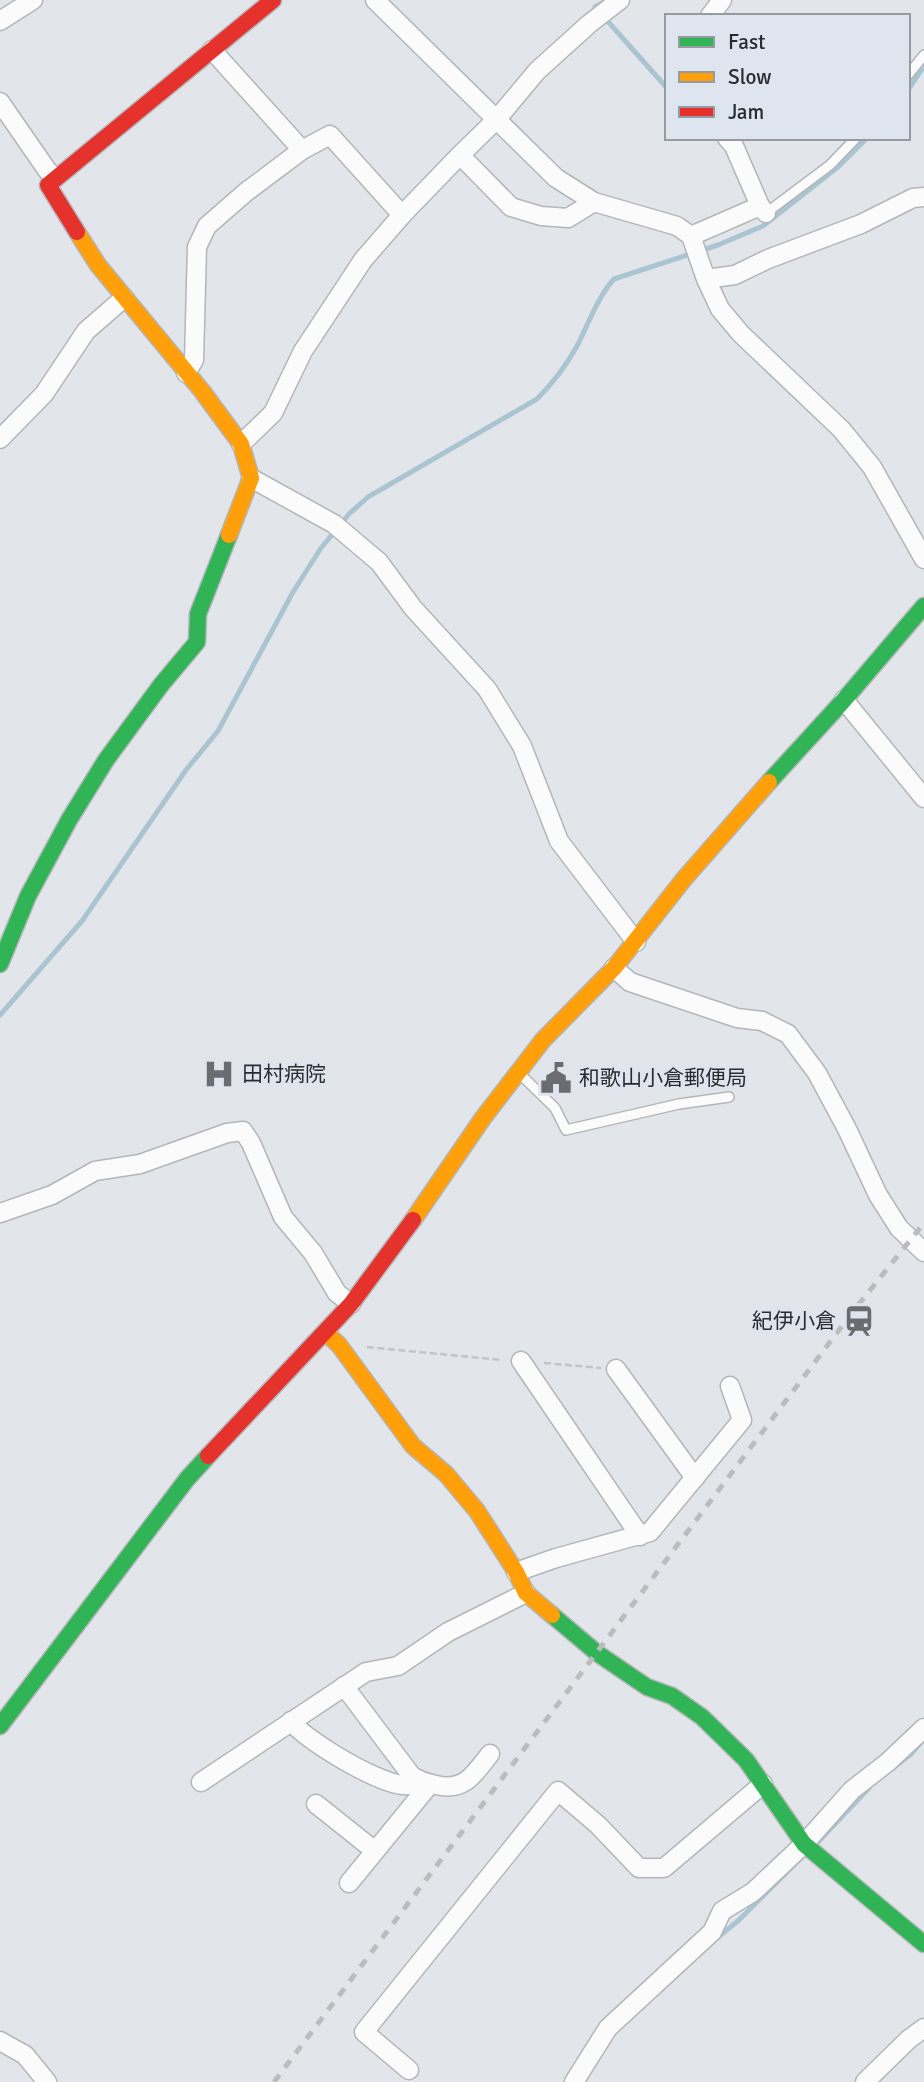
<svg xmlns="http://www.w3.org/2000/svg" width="924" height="2082" font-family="Signika,'Noto Sans JP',sans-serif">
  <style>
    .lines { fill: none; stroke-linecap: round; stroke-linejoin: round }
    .stream { stroke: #abc4d2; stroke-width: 5 }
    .lane-casing { stroke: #b3b6b9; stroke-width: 12 }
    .street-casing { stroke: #b3b6b9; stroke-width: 21 }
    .fast-casing { stroke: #b3b6b9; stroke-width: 19 }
    .slow-casing { stroke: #b3b6b9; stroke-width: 19 }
    .jam-casing { stroke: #b3b6b9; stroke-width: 19 }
    .path { stroke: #c3c4c6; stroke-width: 2.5; stroke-dasharray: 7 3.5; stroke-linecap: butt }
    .lane { stroke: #fbfbfc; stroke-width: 9 }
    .street { stroke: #fbfbfc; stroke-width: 18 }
    .fast { stroke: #30b455; stroke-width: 16 }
    .slow { stroke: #ff9f0a; stroke-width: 16 }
    .jam { stroke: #e5322d; stroke-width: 16 }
    .rail { stroke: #bcbcbe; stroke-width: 5; stroke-dasharray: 9 9; stroke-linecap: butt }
    .labels { text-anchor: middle; stroke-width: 7; stroke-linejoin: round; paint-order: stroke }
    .poi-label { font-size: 21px; fill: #292b2f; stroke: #dfe5ee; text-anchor: start }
  </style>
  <rect width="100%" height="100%" fill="#e2e6ea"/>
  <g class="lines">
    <g class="stream">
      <path d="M 604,2 L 595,7 L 667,88"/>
      <path d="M 908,90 L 924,66"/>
      <path d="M 0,1015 L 82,921 L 186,770 L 218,731 L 293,592 L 321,548 L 349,514 L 368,497 L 537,399 C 553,383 566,366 577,346 C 589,323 597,298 614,279 L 718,245 L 763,226 L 838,167 L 867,138"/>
      <path d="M 893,1768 L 911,1754 L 924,1739"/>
      <path d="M 816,1844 L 869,1788"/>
      <path d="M 717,1938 L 739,1920 L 801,1858"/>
    </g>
    <defs>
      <g id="lane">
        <path d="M 908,75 L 924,55"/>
        <path d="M 766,213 L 830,165 L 856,138"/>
        <path d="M 519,1073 L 555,1108 L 566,1130 L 679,1104 L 729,1097"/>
      </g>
      <g id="street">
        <path d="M 375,0 L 556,178 L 594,202 L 677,226 L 691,236 L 706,279 L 720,309 L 741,334 L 841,429 L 872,467 L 924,559"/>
        <path d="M 710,16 L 722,0"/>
        <path d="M 0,21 L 33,0"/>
        <path d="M 212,50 L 302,150 L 330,135 L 402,215 L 460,155 L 511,207 L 541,216 L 568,218 L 594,202"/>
        <path d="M 0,102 L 47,170 L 55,178"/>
        <path d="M 727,138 L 734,146 L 760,206 L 766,213"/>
        <path d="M 460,155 L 497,119 L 537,71 L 589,24 L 620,0"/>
        <path d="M 691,236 L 760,206"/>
        <path d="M 706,279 L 735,275 L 768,259 L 861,224 L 913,198 L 924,197"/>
        <path d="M 186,373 L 194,360 L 197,247 L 207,226 L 246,192 L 302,150"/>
        <path d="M 0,439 L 44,394 L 86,331 L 124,298"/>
        <path d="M 241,444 L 273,413 L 303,351 L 363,260 L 402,215"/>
        <path d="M 251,478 L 334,524 L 379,562 L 413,608 L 487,689 L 522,746 L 559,841 L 636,942"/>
        <path d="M 844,700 L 924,798"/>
        <path d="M 614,968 L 630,982 L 737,1018 L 762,1021 L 788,1034 L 817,1073 L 847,1129 L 878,1195 L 899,1228 L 924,1252"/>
        <path d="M 0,1213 L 52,1195 L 95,1171 L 140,1164 L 227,1133 L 243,1131 L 251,1143 L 283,1217 L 313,1253 L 337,1293 L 351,1304"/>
        <path d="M 521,1361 L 640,1536"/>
        <path d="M 616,1369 L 695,1478"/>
        <path d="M 516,1572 L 556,1558 L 650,1532 L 742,1420 L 730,1386"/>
        <path d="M 344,1686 L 411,1775 C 418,1781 427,1783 436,1785 C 465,1792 474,1774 490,1754"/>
        <path d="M 291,1721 C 304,1740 386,1789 409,1785 C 414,1785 414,1783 418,1780"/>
        <path d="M 201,1782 L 366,1672 L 398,1666 L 448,1632 L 526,1593"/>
        <path d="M 316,1804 L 375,1851"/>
        <path d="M 349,1883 L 430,1784"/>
        <path d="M 0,2041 L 25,2055 L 47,2082"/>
        <path d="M 409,2070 L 364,2032 L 558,1791 L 598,1825 L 639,1868 L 664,1868 L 763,1784"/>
        <path d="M 574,2082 L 608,2028 L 712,1932 L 722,1911 L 753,1892 L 804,1844 L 852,1790 L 888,1762 L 924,1728"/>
        <path d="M 865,2082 L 909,2039 L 924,2028"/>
      </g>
      <g id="fast">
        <path d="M 769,782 L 844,700 L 924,606"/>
        <path d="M 0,964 L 28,896 L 69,820 L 106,760 L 161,685 L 197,642 L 198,614 L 229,535"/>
        <path d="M 552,1615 L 597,1653 L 647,1687 L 672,1696 L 702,1717 L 746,1760 L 804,1844 L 924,1944"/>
        <path d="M 0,1726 L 187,1479 L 208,1456"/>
      </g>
      <g id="slow">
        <path d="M 77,232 L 98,265 L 202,391 L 241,444 L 251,478 L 229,535"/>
        <path d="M 413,1220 L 483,1118 L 543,1040 L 614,968 L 684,879 L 769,782"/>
        <path d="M 326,1333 L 339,1345 L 413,1446 L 446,1474 L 477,1511 L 516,1572 L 526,1593 L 552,1615"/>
      </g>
      <g id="jam">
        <path d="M 77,232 L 48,185 L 273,0"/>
        <path d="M 208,1456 L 351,1304 L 413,1220"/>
      </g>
    </defs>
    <use href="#lane" class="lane-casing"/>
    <use href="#street" class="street-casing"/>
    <use href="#fast" class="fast-casing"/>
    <use href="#slow" class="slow-casing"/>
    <use href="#jam" class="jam-casing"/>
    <g class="path">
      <path d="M 367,1347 L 503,1360"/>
      <path d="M 544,1363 L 601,1368"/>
    </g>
    <use href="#lane" class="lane"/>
    <use href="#street" class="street"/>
    <use href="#fast" class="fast"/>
    <use href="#slow" class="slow"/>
    <use href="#jam" class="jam"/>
    <path class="rail" d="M 274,2082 L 851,1314 L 924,1223"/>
  </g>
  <defs>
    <symbol id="hospital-bare" viewBox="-9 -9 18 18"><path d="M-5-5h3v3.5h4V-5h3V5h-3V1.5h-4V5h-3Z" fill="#6a6c70" stroke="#dfe5ee" stroke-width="2.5" paint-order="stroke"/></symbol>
    <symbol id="civic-bare" viewBox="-9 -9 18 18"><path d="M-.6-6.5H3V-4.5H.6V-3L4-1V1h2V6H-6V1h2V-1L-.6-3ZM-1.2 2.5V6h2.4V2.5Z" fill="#6a6c70" stroke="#dfe5ee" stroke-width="2.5" paint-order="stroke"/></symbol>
    <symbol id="station-bare" viewBox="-9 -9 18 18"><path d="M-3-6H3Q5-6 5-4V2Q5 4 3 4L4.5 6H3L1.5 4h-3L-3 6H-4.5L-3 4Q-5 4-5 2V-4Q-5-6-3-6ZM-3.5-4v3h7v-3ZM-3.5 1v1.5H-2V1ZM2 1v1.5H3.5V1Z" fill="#6a6c70" stroke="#dfe5ee" stroke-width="2.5" paint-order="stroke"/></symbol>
  </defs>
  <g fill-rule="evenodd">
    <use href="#hospital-bare" x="197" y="1052" width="44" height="44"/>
    <use href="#civic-bare" x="534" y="1056" width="44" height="44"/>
    <use href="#station-bare" x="837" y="1299" width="44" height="44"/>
  </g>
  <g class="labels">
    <g class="poi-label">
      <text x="242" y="1081">田村病院</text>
      <text x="579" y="1085">和歌山小倉郵便局</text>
      <text x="836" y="1328" text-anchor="end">紀伊小倉</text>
    </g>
  </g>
  <rect x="665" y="14" width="245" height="126" fill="#dfe5ee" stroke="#969ba2" stroke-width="2"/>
  <rect x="679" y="37" width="35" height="10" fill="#30b455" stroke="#969ba2" stroke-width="2"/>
  <text x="728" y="49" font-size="21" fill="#292b2f">Fast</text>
  <rect x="679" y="72" width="35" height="10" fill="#ff9f0a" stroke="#969ba2" stroke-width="2"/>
  <text x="728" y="84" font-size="21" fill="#292b2f">Slow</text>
  <rect x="679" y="107" width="35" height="10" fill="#e5322d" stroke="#969ba2" stroke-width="2"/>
  <text x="728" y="119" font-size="21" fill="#292b2f">Jam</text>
</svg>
